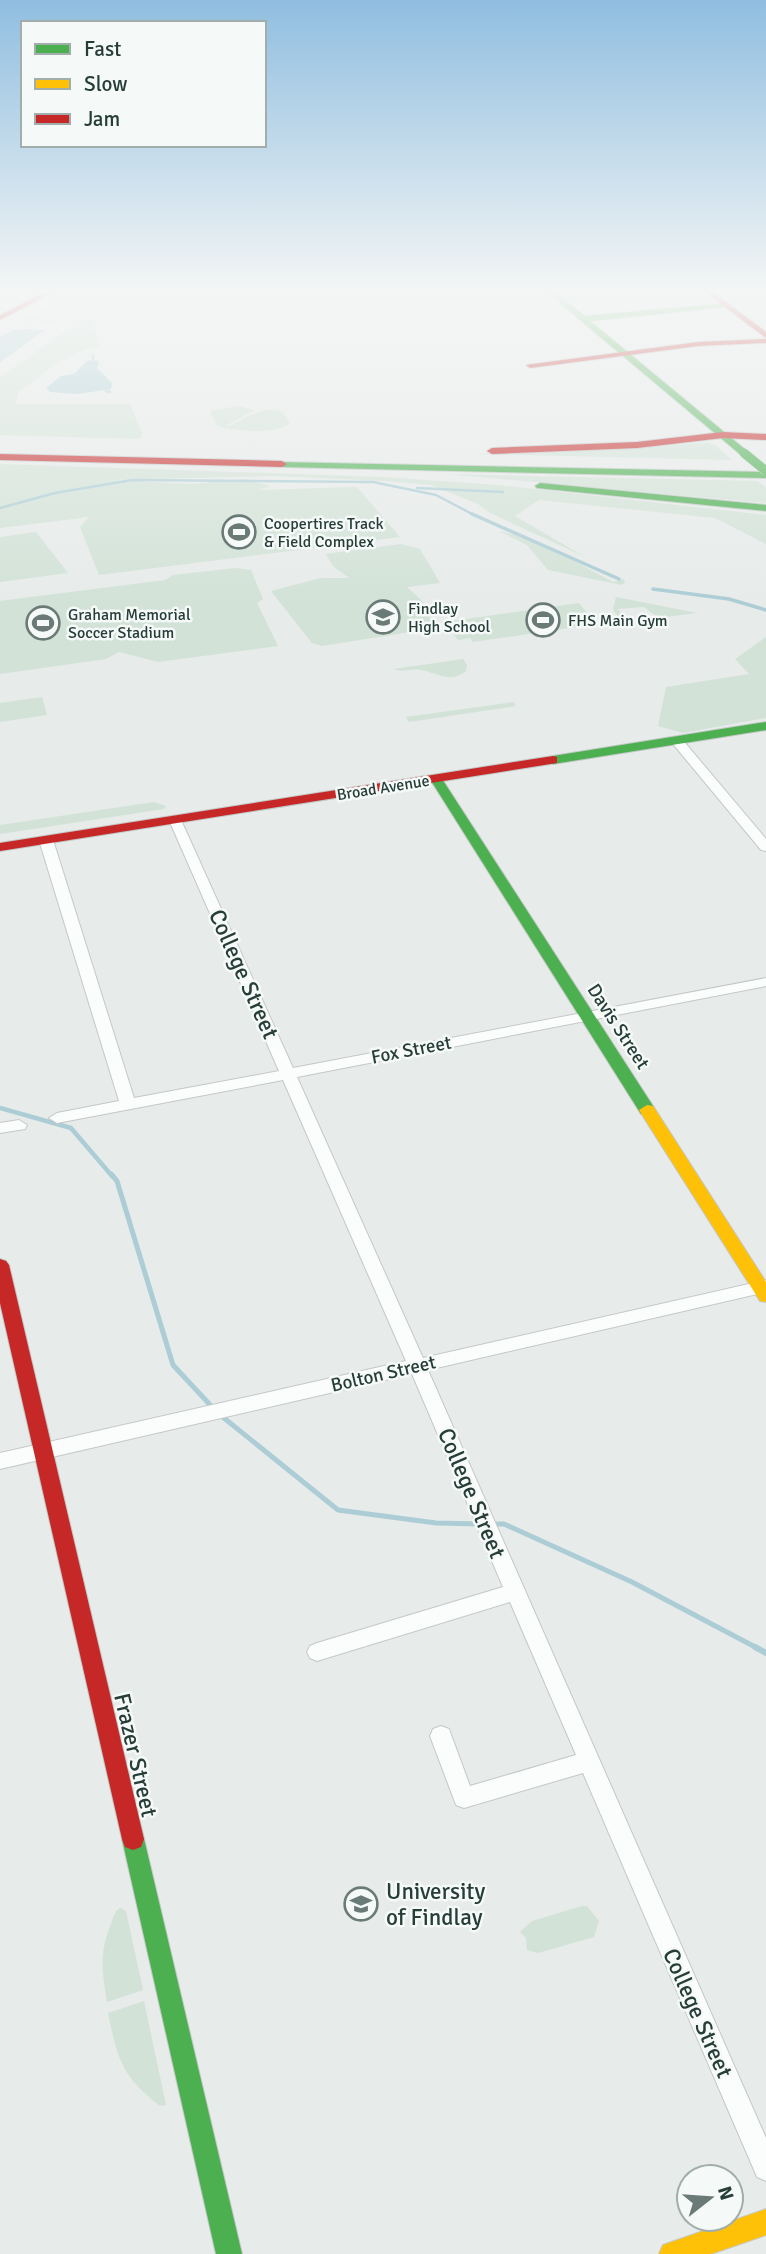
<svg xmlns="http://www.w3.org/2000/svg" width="766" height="2254" font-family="Signika,sans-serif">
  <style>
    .green { fill: #d2e2d7 }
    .water { fill: #accdd5 }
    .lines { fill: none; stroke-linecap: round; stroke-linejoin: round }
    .stream-far4 { stroke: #accdd5; stroke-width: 2.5 }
    .stream-far3 { stroke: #accdd5; stroke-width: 3.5 }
    .stream-far2 { stroke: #accdd5; stroke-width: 4.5 }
    .stream-far1 { stroke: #accdd5; stroke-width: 5 }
    .stream { stroke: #accdd5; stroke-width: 6 }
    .street-casing { stroke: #c4c8c6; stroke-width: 2 }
    .fast-casing { stroke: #c2c8c6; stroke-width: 2 }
    .slow-casing { stroke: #c2c8c6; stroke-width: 2 }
    .jam-casing { stroke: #c2c8c6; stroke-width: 2 }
    .street { fill: #fbfcfc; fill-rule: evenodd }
    .fast { fill: #4caf50; fill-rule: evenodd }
    .slow { fill: #ffc107; fill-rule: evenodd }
    .jam { fill: #c62828; fill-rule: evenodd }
    .fast-bridge-casing { stroke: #c3cac8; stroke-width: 10; stroke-linecap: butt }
    .fast-bridge { stroke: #4caf50; stroke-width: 9 }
    .labels { text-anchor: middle; stroke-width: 5; stroke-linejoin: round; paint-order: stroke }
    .far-poi-label { font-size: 16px; fill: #263d38; stroke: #f5f9f8; text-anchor: start }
    .far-street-label { font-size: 16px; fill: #263d38; stroke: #f5f9f8 }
    .street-label { font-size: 19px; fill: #263d38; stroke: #f5f9f8 }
    .near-street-label { font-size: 23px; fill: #263d38; stroke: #f5f9f8 }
    .near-poi-label { font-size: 23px; fill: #263d38; stroke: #f5f9f8; text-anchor: start }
  </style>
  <rect width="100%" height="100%" fill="#e7ebe9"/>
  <g class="green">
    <path d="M 52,304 L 100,304 L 93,325 L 100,348 C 72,347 40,377 18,393 L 16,404 L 130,404 L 142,433 L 140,439 L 0,435 L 0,377 L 70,328 L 71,322 L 19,327 L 19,323 Z"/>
    <path d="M 239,406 L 255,410 L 225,426 L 230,426 C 247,417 263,405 283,412 L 290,423 C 281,435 232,431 217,426 L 210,411 Z"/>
    <path d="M 708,443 L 715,445 L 732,460 L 474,454 Z"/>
    <path d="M 0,464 L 383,477 L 499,485 L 766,515 L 766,544 L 715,518 L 539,500 L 515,516 L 585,557 L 488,512 L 478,504 L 431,485 L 385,481 L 277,476 L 107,480 L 191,484 L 244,479 L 270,486 L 258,490 L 357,487 L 400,537 L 99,575 L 80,527 L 89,517 L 0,528 Z"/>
    <path d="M 446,474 L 758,481 L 766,488 L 766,503 Z"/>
    <path d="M 499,531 L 517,535 L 576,562 L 613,582 L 624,579 L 625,582 L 622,585 L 548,570 L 527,545 Z"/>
    <path d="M 36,532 L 68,573 L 0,582 L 0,537 Z"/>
    <path d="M 401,544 L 420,549 L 440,583 L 407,587 C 421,600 434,608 429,629 L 322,646 L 312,643 L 271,591 L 321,578 L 349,578 L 333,566 L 326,554 Z"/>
    <path d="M 235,568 L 251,570 L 263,599 L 257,603 L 278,646 L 158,662 L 119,652 L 106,659 L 0,674 L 0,601 L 165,580 L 173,575 Z"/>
    <path d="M 616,597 L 697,613 L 658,618 L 644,607 L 618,609 L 625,618 L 619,619 L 613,609 Z"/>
    <path d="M 579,603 L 596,624 L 473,642 L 470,638 L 458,640 L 445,622 Z"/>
    <path d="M 766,637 L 766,718 L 683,733 L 658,726 L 666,687 L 749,674 L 735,659 Z"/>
    <path d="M 463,659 L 467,665 L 466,671 C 449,684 439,673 421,670 C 411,668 402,673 394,669 Z"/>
    <path d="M 42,697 L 47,715 L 0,722 L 0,703 Z"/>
    <path d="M 513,702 L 516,706 L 409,722 L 406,717 Z"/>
    <path d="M 154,802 L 166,806 L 164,809 L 0,834 L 0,825 Z"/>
    <path d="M 582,1906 L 587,1906 L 599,1921 L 594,1937 L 538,1953 L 527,1950 L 526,1938 L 520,1932 L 532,1921 Z"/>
    <path d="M 120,1908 L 126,1911 L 143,1990 L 107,2002 C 100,1961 100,1949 116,1911 Z"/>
    <path d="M 144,2001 L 166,2105 L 160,2106 C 121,2075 118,2060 108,2013 Z"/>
  </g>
  <g class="water">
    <path d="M 29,329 L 45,330 L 0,362 L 0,337 L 14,330 Z"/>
    <path d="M 93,360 L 99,361 L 97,368 L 112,383 L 111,389 L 78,394 L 50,392 L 46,388 L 61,376 L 74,374 L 87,361 Z"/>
  </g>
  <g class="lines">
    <g class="stream-far4">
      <path d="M 93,355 L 93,360"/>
      <path d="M 106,391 L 110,392"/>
      <path d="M 417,488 L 503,492"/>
      <path d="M 0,508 L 55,493 L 132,480 L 373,482 L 436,495 L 476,516"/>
    </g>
    <g class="stream-far3">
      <path d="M 472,514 L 619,579"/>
      <path d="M 653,589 L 729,599 L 766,610"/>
    </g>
    <path class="stream-far2" d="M 0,1108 L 71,1128 L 112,1176"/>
    <g class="stream-far1">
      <path d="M 111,1174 L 117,1181 L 173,1365 L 213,1408"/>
      <path d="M 219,1414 L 338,1510 L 436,1523 L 480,1524"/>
      <path d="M 492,1524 L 504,1524 L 632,1582 L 759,1649"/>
    </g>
    <path class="stream" d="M 755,1647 L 766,1653"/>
    <defs>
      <g id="street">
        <path d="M 677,737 L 681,738 L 766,839 L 766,851 L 761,850 L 673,744 L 673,738 Z"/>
        <path d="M 175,816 L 181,820 L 293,1068 L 766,978 L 766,986 L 297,1077 L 423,1358 L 766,1280 L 766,1292 L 428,1370 L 766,2138 L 766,2181 L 757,2177 L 583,1773 L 464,1808 L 456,1805 L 430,1736 L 433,1729 L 441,1726 L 449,1729 L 470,1786 L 576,1755 L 510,1602 L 317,1661 L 310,1658 L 307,1652 L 310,1646 L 317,1643 L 503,1587 L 412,1374 L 0,1469 L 0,1453 L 406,1361 L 283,1080 L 57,1123 L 49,1118 L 57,1113 L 119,1101 L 39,840 L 46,836 L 53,840 L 134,1098 L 279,1071 L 169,820 Z"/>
        <path d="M 19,1120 L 27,1125 L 25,1129 L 0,1133 L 0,1123 Z"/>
      </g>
      <g id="fast">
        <path d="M 543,289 L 551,289 L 585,316 L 729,303 L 726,307 L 590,321 L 747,451 L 747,455 L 741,455 Z"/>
        <path d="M 279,462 L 766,472 L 766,478 L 282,467 L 277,464 Z"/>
        <path d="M 540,483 L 766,505 L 766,511 L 537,488 L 535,486 Z"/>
        <path d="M 766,722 L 766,730 L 553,764 L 547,760 L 553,756 Z"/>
        <path d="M 436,775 L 442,779 L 653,1106 L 655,1110 L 653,1114 L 641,1114 L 430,779 Z"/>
        <path d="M 133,1828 L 141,1831 L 144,1839 L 242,2254 L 216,2254 L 122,1839 L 125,1831 Z"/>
      </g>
      <g id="slow">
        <path d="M 647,1105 L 653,1106 L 766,1282 L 766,1302 L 760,1301 L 639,1110 Z"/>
        <path d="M 766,2209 L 766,2235 L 711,2254 L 659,2254 L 663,2245 Z"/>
      </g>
      <g id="jam">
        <path d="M 51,289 L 60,289 L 0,320 L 0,315 Z"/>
        <path d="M 701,289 L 709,289 L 766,332 L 766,338 Z"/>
        <path d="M 766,339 L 766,343 L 698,346 L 530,368 L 526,365 L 698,342 Z"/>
        <path d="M 723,432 L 766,434 L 766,440 L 723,438 L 637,448 L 492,454 L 487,451 L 492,448 L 637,442 Z"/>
        <path d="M 0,454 L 282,461 L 287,464 L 282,467 L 0,460 Z"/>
        <path d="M 553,756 L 557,757 L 557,763 L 0,851 L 0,843 Z"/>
        <path d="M 0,1259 L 6,1261 L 9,1265 L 144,1839 L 141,1847 L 133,1850 L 125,1847 L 122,1839 L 0,1303 Z"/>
      </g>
    </defs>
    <use href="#street" class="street-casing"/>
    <use href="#fast" class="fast-casing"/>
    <use href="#slow" class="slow-casing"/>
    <use href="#jam" class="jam-casing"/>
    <use href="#street" class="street"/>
    <use href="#fast" class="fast"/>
    <use href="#slow" class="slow"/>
    <use href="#jam" class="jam"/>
    <defs>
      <path id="fast-bridge" d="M 744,453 L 766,471"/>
    </defs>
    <use href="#fast-bridge" class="fast-bridge-casing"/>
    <use href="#fast-bridge" class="fast-bridge"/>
  </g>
  <linearGradient id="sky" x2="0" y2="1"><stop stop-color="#90bee0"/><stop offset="0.48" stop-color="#f4f6f5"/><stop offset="1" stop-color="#f4f6f5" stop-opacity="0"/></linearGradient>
  <rect width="766" height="604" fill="url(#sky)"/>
  <defs>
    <symbol id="stadium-ring" viewBox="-11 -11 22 22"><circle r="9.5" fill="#f5f9f8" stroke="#6a7a76" stroke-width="1.5"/><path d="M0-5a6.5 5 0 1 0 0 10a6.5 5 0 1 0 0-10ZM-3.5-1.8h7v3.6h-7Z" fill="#6a7a76"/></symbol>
    <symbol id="school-ring" viewBox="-11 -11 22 22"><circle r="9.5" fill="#f5f9f8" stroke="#6a7a76" stroke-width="1.5"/><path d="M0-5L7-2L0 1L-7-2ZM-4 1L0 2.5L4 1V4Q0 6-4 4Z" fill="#6a7a76"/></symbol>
    <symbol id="university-ring" viewBox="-11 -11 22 22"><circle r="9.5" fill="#f5f9f8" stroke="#6a7a76" stroke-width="1.5"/><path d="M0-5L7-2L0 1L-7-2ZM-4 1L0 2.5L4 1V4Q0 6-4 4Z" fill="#6a7a76"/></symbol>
  </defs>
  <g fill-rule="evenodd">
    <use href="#stadium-ring" x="220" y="513" width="38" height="38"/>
    <use href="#school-ring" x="364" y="598" width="38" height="38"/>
    <use href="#stadium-ring" x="524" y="601" width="38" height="38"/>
    <use href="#stadium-ring" x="24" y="604" width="38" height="38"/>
    <use href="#university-ring" x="342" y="1885" width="38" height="38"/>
  </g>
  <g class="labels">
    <g class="far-poi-label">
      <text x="264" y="529">Coopertires Track<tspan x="264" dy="18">&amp; Field Complex</tspan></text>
      <text x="408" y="614">Findlay<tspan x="408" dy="18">High School</tspan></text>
      <text x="68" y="620">Graham Memorial<tspan x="68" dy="18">Soccer Stadium</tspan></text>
      <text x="568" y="626">FHS Main Gym</text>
    </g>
    <g class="far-street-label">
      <text transform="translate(383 787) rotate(-9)" y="6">Broad Avenue</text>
    </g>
    <g class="street-label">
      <text transform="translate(619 1026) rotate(57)" y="7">Davis Street</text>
      <text transform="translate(411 1049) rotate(-11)" y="7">Fox Street</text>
      <text transform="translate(383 1373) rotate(-13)" y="7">Bolton Street</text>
    </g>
    <g class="near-street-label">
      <text transform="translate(244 974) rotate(66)" y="8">College Street</text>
      <text transform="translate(472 1493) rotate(67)" y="8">College Street</text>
      <text transform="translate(136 1755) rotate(77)" y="8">Frazer Street</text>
      <text transform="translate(698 2013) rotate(66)" y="8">College Street</text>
    </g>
    <g class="near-poi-label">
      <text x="386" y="1899">University<tspan x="386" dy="26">of Findlay</tspan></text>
    </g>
  </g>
  <rect x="21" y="21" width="245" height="126" fill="#f5f9f8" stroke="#a2aeab" stroke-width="2"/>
  <rect x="35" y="44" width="35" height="10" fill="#4caf50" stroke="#a2aeab" stroke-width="2"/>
  <text x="84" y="56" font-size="21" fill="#263d38">Fast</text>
  <rect x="35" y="79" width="35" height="10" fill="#ffc107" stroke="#a2aeab" stroke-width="2"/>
  <text x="84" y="91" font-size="21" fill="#263d38">Slow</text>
  <rect x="35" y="114" width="35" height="10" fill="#c62828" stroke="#a2aeab" stroke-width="2"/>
  <text x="84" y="126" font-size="21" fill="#263d38">Jam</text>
  <g transform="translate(710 2198) rotate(73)"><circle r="33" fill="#f5f9f8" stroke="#a2aeab" stroke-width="2"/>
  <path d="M0-5L12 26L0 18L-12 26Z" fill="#6a7a76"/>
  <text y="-10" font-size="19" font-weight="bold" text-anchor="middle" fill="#263d38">N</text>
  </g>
</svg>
